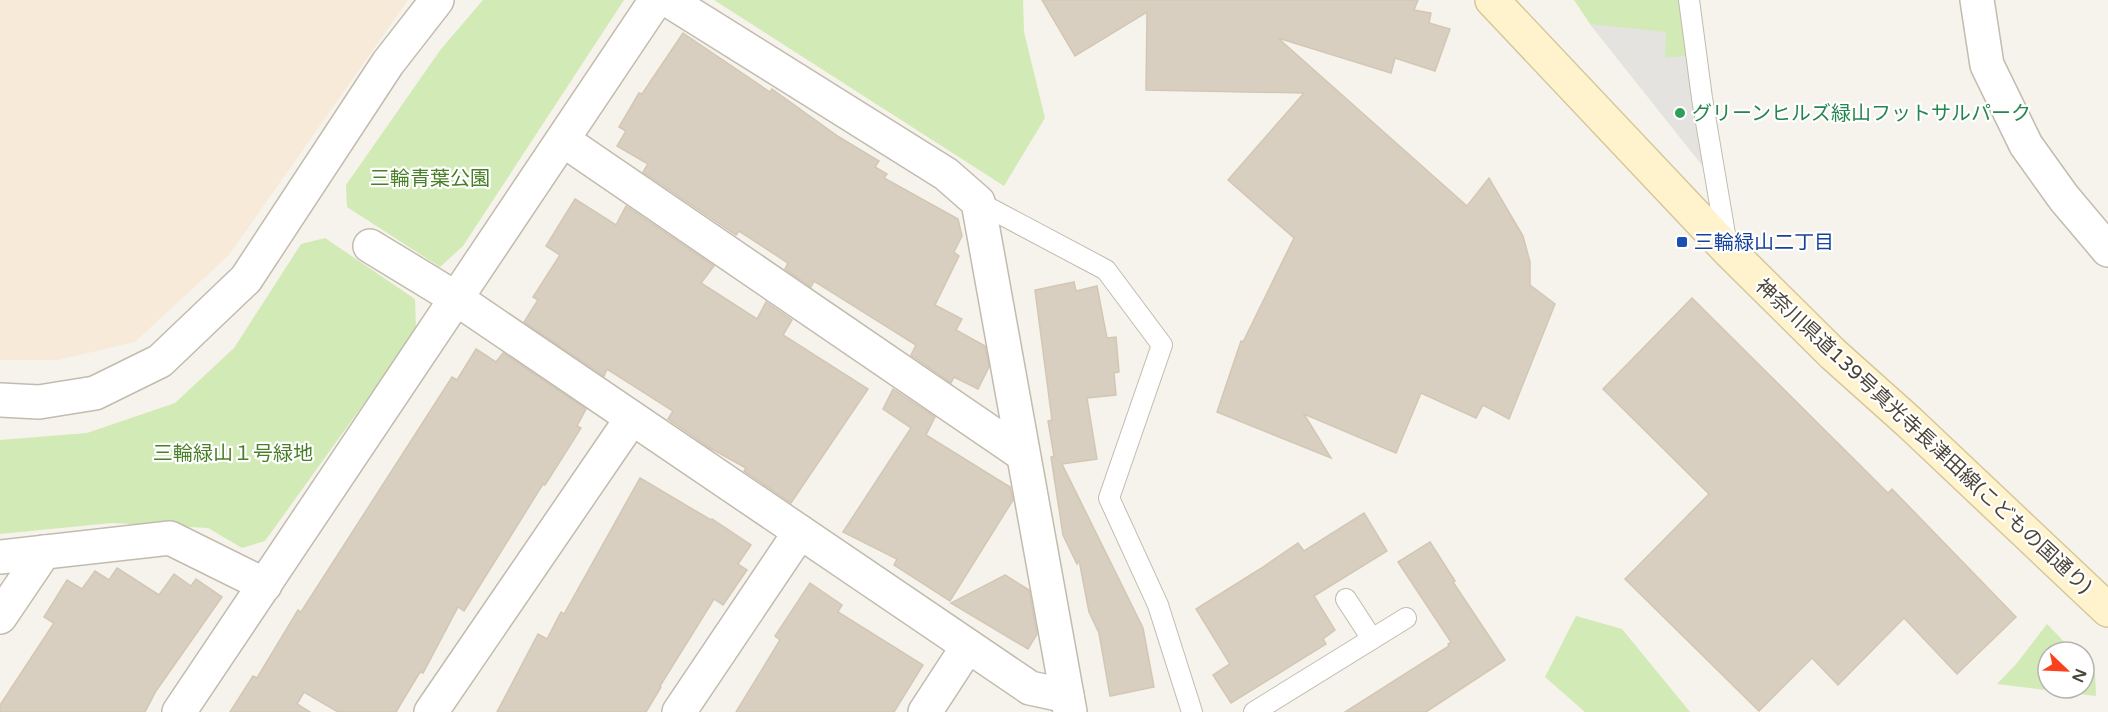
<svg xmlns="http://www.w3.org/2000/svg" width="2108" height="712" font-family="'Varela Round','Noto Sans JP',sans-serif">
  <style>
    .commercial { fill: #f7ead8 }
    .green { fill: #d2eab5 }
    .parking { fill: #e5e3e0 }
    .building { fill: #d8cfc1; stroke: #d3c7b4; stroke-width: 1.5 }
    .lines { fill: none; stroke-linecap: round; stroke-linejoin: round }
    .lane-casing { stroke: #c2bbae; stroke-width: 22 }
    .street-casing { stroke: #c2bbae; stroke-width: 36 }
    .secondary-casing { stroke: #d6c79b; stroke-width: 36 }
    .lane { stroke: #fff; stroke-width: 20 }
    .street { stroke: #fff; stroke-width: 33 }
    .secondary { stroke: #fff3cd; stroke-width: 33 }
    .leisure-dot { fill: #2e9e5b; stroke: #fff; stroke-width: 2 }
    .transit-dot { fill: #1a4fb4; stroke: #fff; stroke-width: 2 }
    .labels { text-anchor: middle; stroke-width: 4.5; stroke-linejoin: round; paint-order: stroke }
    .leisure-label { font-size: 20px; fill: #27864d; stroke: #fff; text-anchor: start }
    .park-label { font-size: 20px; fill: #4a7f2a; stroke: #fff }
    .transit-label { font-size: 20px; fill: #164399; stroke: #fff; text-anchor: start }
    .street-label { font-size: 20px; fill: #4b4439; stroke: #fff }
  </style>
  <rect width="100%" height="100%" fill="#f6f3ec"/>
  <path class="commercial" d="M 0,0 L 408,0 L 229,255 L 135,342 L 58,360 L 0,360 Z"/>
  <g class="green">
    <path d="M 483,0 L 624,0 L 463,246 L 440,267 L 347,207 L 346,185 L 441,49 Z"/>
    <path d="M 714,0 L 1023,0 L 1024,32 L 1045,118 L 1004,186 Z"/>
    <path d="M 1574,0 L 1685,0 L 1706,170 L 1590,24 Z"/>
    <path d="M 325,238 L 415,299 L 416,331 L 265,541 L 242,548 L 208,528 L 112,523 L 0,534 L 0,440 L 87,433 L 175,403 L 234,348 L 301,244 Z"/>
    <path d="M 1576,616 L 1622,629 L 1690,712 L 1585,712 L 1545,677 Z"/>
    <path d="M 2047,624 L 2074,652 L 2048,652 L 2048,688 L 2084,688 L 2084,662 L 2095,673 L 2096,696 L 1997,684 L 2017,663 Z"/>
  </g>
  <path class="parking" d="M 1590,24 L 1666,32 L 1665,58 L 1692,55 L 1706,170 Z"/>
  <g class="building">
    <path d="M 1042,0 L 1418,0 L 1414,10 L 1431,13 L 1429,23 L 1450,29 L 1435,71 L 1395,58 L 1391,73 L 1278,38 L 1467,206 L 1489,178 L 1523,236 L 1530,262 L 1530,285 L 1555,304 L 1509,419 L 1483,405 L 1476,418 L 1421,393 L 1396,453 L 1304,414 L 1331,458 L 1217,412 L 1241,341 L 1243,342 L 1294,238 L 1228,180 L 1304,93 L 1146,90 L 1147,12 L 1075,56 Z"/>
    <path d="M 683,33 L 770,92 L 772,89 L 839,137 L 879,161 L 875,167 L 887,174 L 884,178 L 958,219 L 962,236 L 954,252 L 959,256 L 935,305 L 962,319 L 956,330 L 985,346 L 989,367 L 978,389 L 954,377 L 951,383 L 911,355 L 916,345 L 814,281 L 811,287 L 785,269 L 788,263 L 739,231 L 736,235 L 643,172 L 648,164 L 617,146 L 626,131 L 619,127 L 639,93 L 642,94 Z"/>
    <path d="M 575,199 L 616,225 L 626,206 L 714,266 L 701,283 L 757,319 L 766,302 L 792,320 L 783,335 L 868,389 L 791,503 L 744,471 L 746,468 L 710,448 L 668,419 L 673,411 L 607,369 L 604,376 L 524,322 L 538,300 L 533,297 L 560,255 L 546,246 Z"/>
    <path d="M 1074,282 L 1076,291 L 1097,286 L 1107,338 L 1116,337 L 1119,372 L 1114,373 L 1116,395 L 1087,398 L 1097,459 L 1062,464 L 1143,628 L 1154,687 L 1110,696 L 1099,633 L 1089,612 L 1079,560 L 1077,564 L 1063,535 L 1051,457 L 1054,456 L 1048,421 L 1052,420 L 1035,290 Z"/>
    <path d="M 1692,298 L 1888,493 L 1892,489 L 2016,617 L 1957,674 L 1904,618 L 1838,685 L 1812,658 L 1759,711 L 1625,579 L 1709,494 L 1603,389 Z"/>
    <path d="M 476,349 L 496,362 L 503,353 L 586,409 L 577,426 L 581,428 L 545,485 L 543,484 L 464,611 L 458,607 L 423,673 L 420,672 L 396,712 L 338,712 L 304,692 L 297,704 L 310,712 L 230,712 L 253,676 L 257,678 L 298,610 L 301,612 L 452,377 L 457,380 Z"/>
    <path d="M 893,389 L 935,417 L 926,435 L 1010,487 L 1013,500 L 950,601 L 894,565 L 897,559 L 843,532 L 911,428 L 883,409 Z"/>
    <path d="M 640,478 L 711,520 L 712,519 L 751,545 L 738,564 L 747,570 L 723,605 L 714,599 L 660,686 L 661,687 L 646,712 L 497,712 L 538,634 L 547,639 L 561,612 L 564,614 Z"/>
    <path d="M 1364,513 L 1387,551 L 1314,596 L 1335,630 L 1323,639 L 1326,644 L 1231,703 L 1213,675 L 1230,664 L 1196,609 L 1260,569 L 1298,543 L 1304,551 Z"/>
    <path d="M 1430,542 L 1455,581 L 1453,582 L 1505,660 L 1426,712 L 1345,712 L 1449,646 L 1448,644 L 1451,642 L 1398,562 Z"/>
    <path d="M 117,568 L 159,595 L 174,574 L 191,586 L 196,579 L 222,597 L 156,691 L 145,712 L 0,712 L 0,705 L 54,623 L 44,617 L 67,580 L 82,589 L 95,571 L 109,580 Z"/>
    <path d="M 1005,575 L 1029,590 L 1037,634 L 1028,649 L 951,603 Z"/>
    <path d="M 810,583 L 842,605 L 838,612 L 923,665 L 894,712 L 736,712 L 780,640 L 775,636 Z"/>
  </g>
  <g class="lines">
    <defs>
      <g id="lane">
        <path d="M 1689,0 L 1702,98 L 1727,246"/>
        <path d="M 978,202 L 1106,270 L 1162,345 L 1109,498 L 1158,605 L 1192,712"/>
        <path d="M 1346,599 L 1372,639"/>
        <path d="M 1254,712 L 1406,618"/>
      </g>
      <g id="street">
        <path d="M 668,0 L 946,174 L 978,202 L 1070,712"/>
        <path d="M 1977,0 L 1987,65 L 2026,145 L 2064,198 L 2108,250"/>
        <path d="M 563,140 L 1022,454"/>
        <path d="M 370,246 L 457,299 L 1030,688 L 1067,696"/>
        <path d="M 0,400 L 39,402 L 95,393 L 160,361 L 246,279 L 388,63 L 437,0"/>
        <path d="M 0,557 L 170,538 L 265,585"/>
        <path d="M 0,617 L 44,552"/>
        <path d="M 179,712 L 656,0"/>
        <path d="M 431,712 L 632,418"/>
        <path d="M 679,712 L 800,532"/>
        <path d="M 925,712 L 968,646"/>
      </g>
      <path id="secondary" d="M 1492,0 L 1728,250 L 1833,354 L 1909,422 L 2108,610"/>
    </defs>
    <use href="#lane" class="lane-casing"/>
    <use href="#street" class="street-casing"/>
    <use href="#secondary" class="secondary-casing"/>
    <use href="#lane" class="lane"/>
    <use href="#street" class="street"/>
    <use href="#secondary" class="secondary"/>
  </g>
  <circle class="leisure-dot" cx="1680" cy="113" r="6"/>
  <rect class="transit-dot" x="1676" y="236" width="12" height="12" rx="3"/>
  <g class="labels">
    <g class="leisure-label">
      <text x="1692" y="120">グリーンヒルズ緑山フットサルパーク</text>
    </g>
    <g class="park-label">
      <text x="430" y="185">三輪青葉公園</text>
      <text x="233" y="460">三輪緑山１号緑地</text>
    </g>
    <g class="transit-label">
      <text x="1694" y="249">三輪緑山二丁目</text>
    </g>
    <g class="street-label">
      <text transform="translate(1924 436) rotate(43)" y="7">神奈川県道139号真光寺長津田線(こどもの国通り)</text>
    </g>
  </g>
  <g transform="translate(2066 670) rotate(113)"><circle r="28" fill="#ffffff" stroke="#b7b4b0" stroke-width="1.5"/>
  <path d="M0-4.5L10 22L0 15L-10 22Z" fill="#fc3f1d"/>
  <text y="-9" font-size="16" font-weight="bold" text-anchor="middle" fill="#4b4439">N</text>
  </g>
</svg>
